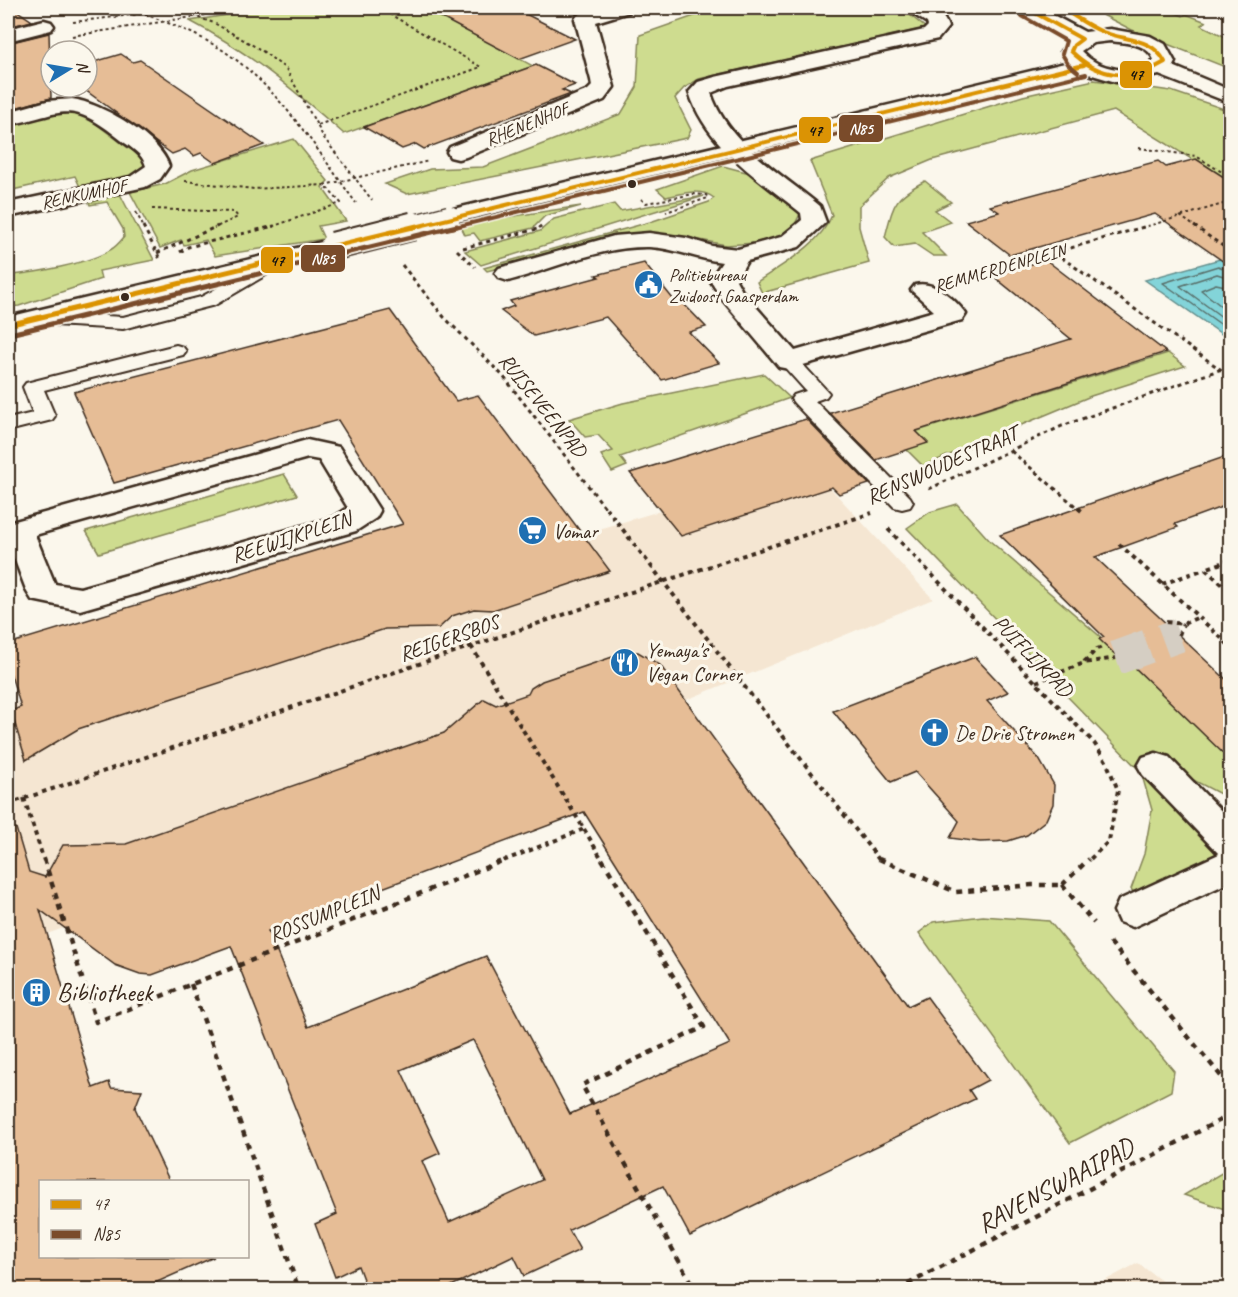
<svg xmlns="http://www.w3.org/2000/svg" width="1238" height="1297" font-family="Caveat,sans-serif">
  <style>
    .built { fill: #f5e6d2 }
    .green { fill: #cedc8f; stroke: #848356; stroke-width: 1.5 }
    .water { fill: #83d4d9; stroke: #66908e; stroke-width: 1.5 }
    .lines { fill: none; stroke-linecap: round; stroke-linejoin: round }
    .shore { stroke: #586e69; stroke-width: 1.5 }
    .building { fill: #e6bd96; stroke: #3b2a1e; stroke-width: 1.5; fill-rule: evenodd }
    .street-tunnel { stroke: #d5cec3; stroke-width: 34; stroke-dasharray: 34 16; stroke-linecap: butt }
    .lane-casing { stroke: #3b2a1e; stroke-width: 4 }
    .street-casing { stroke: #3b2a1e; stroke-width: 5 }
    .secondary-casing { stroke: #3b2a1e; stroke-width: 5 }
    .path-far3 { stroke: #3b2a1e; stroke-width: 2; stroke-dasharray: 3 3; stroke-linecap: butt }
    .path-far2 { stroke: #3b2a1e; stroke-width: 3; stroke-dasharray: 4 4; stroke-linecap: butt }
    .path-far1 { stroke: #3b2a1e; stroke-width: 4; stroke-dasharray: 4.5 4.5; stroke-linecap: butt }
    .path { stroke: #3b2a1e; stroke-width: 4.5; stroke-dasharray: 6 6; stroke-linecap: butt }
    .lane { fill: #fbf7ec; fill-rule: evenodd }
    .street { fill: #fbf7ec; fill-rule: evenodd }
    .secondary { fill: #fbf7ec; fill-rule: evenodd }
    .secondary-bridge-far1-casing { stroke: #3b2a1e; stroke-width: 25; stroke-linecap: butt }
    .secondary-bridge-casing { stroke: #3b2a1e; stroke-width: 31; stroke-linecap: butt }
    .secondary-bridge-far1 { stroke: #fbf7ec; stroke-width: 22 }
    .secondary-bridge { stroke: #fbf7ec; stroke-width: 27 }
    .bus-1-far1-casing { stroke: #fbf7ec; stroke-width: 7 }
    .bus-1-casing { stroke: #fbf7ec; stroke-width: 9 }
    .bus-2-far1-casing { stroke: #fbf7ec; stroke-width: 7 }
    .bus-2-casing { stroke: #fbf7ec; stroke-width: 9 }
    .bus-1-far1 { stroke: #db9304; stroke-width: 4 }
    .bus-1 { stroke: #db9304; stroke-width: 5 }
    .bus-2-far1 { stroke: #7a4b2a; stroke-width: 4 }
    .bus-2 { stroke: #7a4b2a; stroke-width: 5 }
    .bus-dot { fill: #3b2a1e; stroke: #fbf7ec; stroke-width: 2 }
    .labels { text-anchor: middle; stroke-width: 6; stroke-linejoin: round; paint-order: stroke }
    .far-street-label { font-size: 18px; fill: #3b2a1e; stroke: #fbf7ec }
    .far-poi-label { font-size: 18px; fill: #3b2a1e; stroke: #fbf7ec; text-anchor: start }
    .street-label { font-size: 21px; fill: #3b2a1e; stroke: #fbf7ec }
    .poi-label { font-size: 21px; fill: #3b2a1e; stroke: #fbf7ec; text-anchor: start }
    .near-poi-label { font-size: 26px; fill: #3b2a1e; stroke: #fbf7ec; text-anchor: start }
    .near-street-label { font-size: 26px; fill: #3b2a1e; stroke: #fbf7ec }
    .line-badge { stroke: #fbf7ec; stroke-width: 2 }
    .badge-label { font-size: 16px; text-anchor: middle; font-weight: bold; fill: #fff }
    .pale-badge-label { font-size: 16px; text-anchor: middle; font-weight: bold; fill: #111 }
  </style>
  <rect width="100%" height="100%" fill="#fbf7ec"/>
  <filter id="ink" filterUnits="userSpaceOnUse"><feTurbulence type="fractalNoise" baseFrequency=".0167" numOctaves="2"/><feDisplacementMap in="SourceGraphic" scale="12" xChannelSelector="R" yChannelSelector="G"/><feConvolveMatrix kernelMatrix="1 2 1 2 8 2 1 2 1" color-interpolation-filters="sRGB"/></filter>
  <g filter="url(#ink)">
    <g class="built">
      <path d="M 810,466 L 933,599 L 600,735 L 8,948 L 8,706 Z"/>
      <path d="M 1138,1263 L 1172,1289 L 1089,1289 Z"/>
    </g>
    <g class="green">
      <path d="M 270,8 L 488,8 L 468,31 L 533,66 L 344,134 C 295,91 248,51 190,21 Z"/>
      <path d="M 717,8 L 792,8 L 799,12 L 822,8 L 901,8 L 926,28 L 699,79 L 684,88 L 675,98 L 691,130 L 687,138 L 407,194 L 385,184 L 430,169 L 483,167 L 621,114 L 637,87 L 640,35 Z"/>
      <path d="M 1089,8 L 1167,8 L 1171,9 L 1169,10 L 1183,16 L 1186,14 L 1206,22 L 1201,25 L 1230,39 L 1230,69 L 1132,30 Z"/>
      <path d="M 1094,80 L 1171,91 L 1230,111 L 1230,183 L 1114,111 L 932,160 L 889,178 L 859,206 L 859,227 L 869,263 L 762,293 L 757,282 C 783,264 820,245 832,215 L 810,161 L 1023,96 Z"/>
      <path d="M 75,108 L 127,147 L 148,159 C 142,183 103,185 82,191 L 75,176 L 8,191 L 8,125 L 51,112 Z"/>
      <path d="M 294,139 L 328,181 L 322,187 L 346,221 L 318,226 L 324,239 L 215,256 L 206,240 L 184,245 L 181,240 L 160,248 L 130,192 L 165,184 L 192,170 Z"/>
      <path d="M 723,166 L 761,176 L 800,214 L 793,228 L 776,239 L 756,243 L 726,245 L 669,234 L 630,235 L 487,271 L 484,268 L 650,222 L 709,202 L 714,198 C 700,187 682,194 666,197 L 657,189 Z"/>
      <path d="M 925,181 L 951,202 L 935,210 L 951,222 L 922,232 L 946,256 L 933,256 L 915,244 L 894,247 L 885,237 C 894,203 893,198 925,181 Z"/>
      <path d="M 120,194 L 154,260 L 99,271 L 101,279 L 19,306 L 8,307 L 8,275 C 31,274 91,263 110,250 C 116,247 120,242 124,237 L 123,229 L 107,202 L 90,205 L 89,203 Z"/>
      <path d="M 704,196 L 481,265 L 465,251 L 540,231 L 554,219 L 614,204 L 620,211 Z"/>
      <path d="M 581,206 L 545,216 L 533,228 L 480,241 L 474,233 L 465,235 L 460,224 Z"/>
      <path d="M 1168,353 L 1185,366 L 1091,396 L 923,466 L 895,438 Z"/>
      <path d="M 764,374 L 790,398 L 620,457 L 627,466 L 612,472 L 601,455 L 613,451 L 598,435 L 585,437 L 569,419 L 623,403 Z"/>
      <path d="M 284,474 L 297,495 L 99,553 L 86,531 Z"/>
      <path d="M 957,504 L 990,541 L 1230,749 L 1230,799 L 1180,773 L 1154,786 L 1230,867 L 1230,876 L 1156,918 L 1131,889 L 1144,854 L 1152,810 L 1141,772 L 1064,693 L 1064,680 L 1042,667 L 907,528 L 930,512 Z"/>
      <path d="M 983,916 L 1049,921 L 1174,1071 L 1171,1091 L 1070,1143 L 919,933 L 933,922 Z"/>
      <path d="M 1230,1168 L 1230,1211 L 1184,1195 Z"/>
    </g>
    <path class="water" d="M 1220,259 L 1230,266 L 1230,337 L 1223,335 L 1145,280 Z"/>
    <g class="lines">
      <g class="shore">
        <path d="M 1230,271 L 1218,266 L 1163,283 L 1230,331"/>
        <path d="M 1230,278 L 1217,274 L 1180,286 L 1230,323"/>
        <path d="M 1230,287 L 1216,284 L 1201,290 L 1230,313"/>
      </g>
    </g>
    <g class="building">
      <path d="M 8,8 L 13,8 L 32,21 L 8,27 Z"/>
      <path d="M 423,8 L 514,8 L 575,39 L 519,59 Z"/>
      <path d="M 49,33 L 51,98 L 8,110 L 8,43 Z"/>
      <path d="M 121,54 L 133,62 L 140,60 L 264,145 L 215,163 L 201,153 L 194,156 L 185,149 L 172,154 L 81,87 L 87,87 L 87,64 Z"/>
      <path d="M 536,65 L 575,85 L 562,90 L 571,94 L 424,149 L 416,144 L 402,149 L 364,127 Z"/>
      <path d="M 1196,159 L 1230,181 L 1230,266 L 1155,214 L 1010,255 L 966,221 L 999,212 L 990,206 L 1158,161 L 1166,167 Z"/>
      <path d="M 1046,260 L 1166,352 L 916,431 L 928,443 L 876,460 L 830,413 L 1071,339 L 992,275 Z"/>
      <path d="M 644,263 L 673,299 L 678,298 L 706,327 L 689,332 L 719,363 L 662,380 L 606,317 L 534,336 L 501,311 L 514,306 L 510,301 L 599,277 L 596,275 Z"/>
      <path d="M 390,310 L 456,401 L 478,395 L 610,571 L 493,610 L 474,609 L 452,616 L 439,628 L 385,629 L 78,729 L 26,760 L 11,711 L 21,707 L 8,666 L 8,644 L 403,524 L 338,420 L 114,483 L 74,392 Z"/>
      <path d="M 806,419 L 869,484 L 839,494 L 832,487 L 681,536 L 630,473 Z"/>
      <path d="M 1230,455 L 1230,504 L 1175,524 L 1178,527 L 1095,557 L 1230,683 L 1230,760 L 1130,663 L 1126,665 L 1099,639 L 1104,637 L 1000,535 Z"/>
      <path d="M 627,652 L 638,652 L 660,665 L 908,1006 L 927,997 L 988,1080 L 969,1090 L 975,1099 L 690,1236 L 663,1186 L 569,1230 L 580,1250 L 524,1276 L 514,1256 L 443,1290 L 367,1290 L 358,1266 L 335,1277 L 315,1224 L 337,1214 L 231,946 L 152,975 L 140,974 L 115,965 L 40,910 L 93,1088 L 109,1082 L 111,1088 L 142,1090 L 135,1108 L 170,1182 L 40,1182 L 40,1257 L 214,1257 L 139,1290 L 12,1290 L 8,1270 L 8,829 L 16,828 L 29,872 L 45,877 L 63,845 L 126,844 L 444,733 L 484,699 L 496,705 L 528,694 L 531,688 L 542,681 ZM 584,812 L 730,1044 L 570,1114 L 486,956 L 308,1027 L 268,931 ZM 473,1040 L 542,1180 L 449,1222 L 422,1161 L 440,1153 L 401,1070 Z"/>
      <path d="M 975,657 L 1008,692 L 987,701 L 1039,759 L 1054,785 L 1053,804 L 1046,820 L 1027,835 L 1008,841 L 980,842 L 950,838 L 959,821 L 915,772 L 891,782 L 833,711 Z"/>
    </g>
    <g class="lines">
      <path class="street-tunnel" d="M 1116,658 L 1179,635"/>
      <defs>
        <g id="lane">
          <path d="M 279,255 L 285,256 L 288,260 L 285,264 L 215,305 L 130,327 L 123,329 L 36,324 L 29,322 L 27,318 L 29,314 L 36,312 L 123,317 L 201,297 Z"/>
          <path d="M 176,345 L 183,347 L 186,351 L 183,355 L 44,390 L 55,416 L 52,420 L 8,431 L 8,419 L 33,413 L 23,387 L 26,383 Z"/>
          <path d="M 789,355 L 796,357 L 829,393 L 826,397 L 815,401 L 910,497 L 913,502 L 910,507 L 902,509 L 894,507 L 794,403 L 791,399 L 794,395 L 806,391 L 779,361 L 782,357 Z"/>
        </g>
        <g id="street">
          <path d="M 596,8 L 632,8 L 629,12 L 596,22 L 614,87 L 604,100 L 466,157 L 458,159 L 450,157 L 447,152 L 450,147 L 588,90 L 592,86 L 591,80 L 575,19 L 578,15 Z"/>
          <path d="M 908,8 C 925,8 942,7 948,27 L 938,39 L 728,86 L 711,93 C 727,143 782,174 820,206 L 826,222 L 799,247 L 747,261 L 736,280 L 742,291 L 795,351 L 934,311 L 911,290 L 915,285 C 934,280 955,299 966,314 L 962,320 L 789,369 L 779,367 L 722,299 L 710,280 L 722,262 C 697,259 674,248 649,247 C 601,246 553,269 508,281 L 499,278 L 495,273 L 499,268 L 614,236 L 649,233 L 686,238 L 712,246 L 738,249 L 781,237 L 802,220 L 801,213 C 759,179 706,146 689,92 L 698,82 L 715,77 L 924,30 L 928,26 L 927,23 L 910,12 Z"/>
          <path d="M 44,20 L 51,22 L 54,26 L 51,30 L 8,41 L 8,29 Z"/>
          <path d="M 72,99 C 101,103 160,137 169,166 L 160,179 L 145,187 L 8,217 L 8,203 L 130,177 L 146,166 C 143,154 130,147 121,140 C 68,97 65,114 8,125 L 8,112 L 47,101 Z"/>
          <path d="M 307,440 L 339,447 L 380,511 L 376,518 L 356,531 L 80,610 L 32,600 L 27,592 L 8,542 L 8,523 ZM 308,458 L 319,460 L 348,508 L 334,517 L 80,588 L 55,584 L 35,535 Z"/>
          <path d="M 1156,753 L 1169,757 L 1230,820 L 1230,882 L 1133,927 L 1119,922 L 1114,911 L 1119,900 L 1219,854 L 1143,775 L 1138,766 L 1143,757 Z"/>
        </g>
        <g id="secondary">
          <path d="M 1017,8 L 1040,8 L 1085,32 L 1110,29 L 1150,36 L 1165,44 L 1175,62 L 1173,66 L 1230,90 L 1230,103 L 1159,75 L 1130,82 L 1116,82 L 1082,72 L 449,224 L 441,222 L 437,217 L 441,212 L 449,210 L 1069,62 L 1061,51 L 1069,40 L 1019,12 ZM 1110,41 C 1125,43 1148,43 1154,60 C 1133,77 1098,70 1081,51 L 1093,43 Z"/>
          <path d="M 334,239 L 343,241 L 346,246 L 343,251 L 8,333 L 8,317 Z"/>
        </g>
      </defs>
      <use href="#lane" class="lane-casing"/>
      <use href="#street" class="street-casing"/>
      <use href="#secondary" class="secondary-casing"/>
      <g class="path-far3">
        <path d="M 128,8 C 161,20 195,32 224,51 C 280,89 317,150 356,203"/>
        <path d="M 170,8 L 214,23 L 261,50 L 286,69 L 324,138 L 372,200"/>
        <path d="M 73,22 L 189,8"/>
        <path d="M 72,36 L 249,8"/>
        <path d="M 318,125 L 481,67 L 391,15 L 416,8"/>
        <path d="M 1139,148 L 1196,156 L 1230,177"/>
        <path d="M 185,181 L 254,189 L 324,185 L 341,203 L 268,228"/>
        <path d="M 324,185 L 429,161"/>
        <path d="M 641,199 L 646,203 L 694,194 L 706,195 L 708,198 L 666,212"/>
        <path d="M 152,209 L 234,212 L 238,217 L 214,228"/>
        <path d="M 136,212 L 144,228"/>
        <path d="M 1180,216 L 1197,228"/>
        <path d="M 539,228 L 542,225"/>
        <path d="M 1141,228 L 1230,202"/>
      </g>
      <g class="path-far2">
        <path d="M 143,226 L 160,259"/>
        <path d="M 1194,226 L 1230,251"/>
        <path d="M 463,248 L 537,229 L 541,226"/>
        <path d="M 457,250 L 475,267"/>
        <path d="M 180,252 L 188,247 L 274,226"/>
        <path d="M 157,253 L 218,226"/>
        <path d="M 1055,253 L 1230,376"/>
        <path d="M 402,265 L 444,317 L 503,376 L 607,510"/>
        <path d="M 963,279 L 1147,226"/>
        <path d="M 1011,451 L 1080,510"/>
        <path d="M 929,489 L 1062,426 L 1230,366"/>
      </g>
      <g class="path-far1">
        <path d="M 606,508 L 880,861"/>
        <path d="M 1078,508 L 1084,513"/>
        <path d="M 888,529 L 1094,743 L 1106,761 L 1118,790 L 1109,841 L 1088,861"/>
        <path d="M 1119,544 L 1230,646"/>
        <path d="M 1230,560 L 1205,569 L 1230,591"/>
        <path d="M 1162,584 L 1205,569"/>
        <path d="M 1166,622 L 1183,624 L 1199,617"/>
        <path d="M 1179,635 L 1183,624"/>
        <path d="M 471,646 L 584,829 L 503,861"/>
        <path d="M 1084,662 L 1097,649 L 1105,646"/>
        <path d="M 1036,682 L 1084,663 L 1116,658"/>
        <path d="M 24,798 L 44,861"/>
        <path d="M 8,804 L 604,601 L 872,513"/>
        <path d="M 584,829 L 603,861"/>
      </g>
      <g class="path">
        <path d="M 44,859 L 96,1022 L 507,859"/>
        <path d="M 602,859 L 704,1027 L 582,1085 L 695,1290"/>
        <path d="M 879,859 L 956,892 L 1032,885 L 1062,885"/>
        <path d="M 1062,885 L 1089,859"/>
        <path d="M 1062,885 L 1094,923"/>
        <path d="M 1110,942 L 1230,1087"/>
        <path d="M 191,984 L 299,1290"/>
        <path d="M 897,1290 L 1230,1115"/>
      </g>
      <use href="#lane" class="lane"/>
      <use href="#street" class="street"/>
      <use href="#secondary" class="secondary"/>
      <defs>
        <path id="secondary-bridge-far1" d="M 407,228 L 449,217"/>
        <path id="secondary-bridge" d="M 334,246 L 413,226"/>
      </defs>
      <use href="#secondary-bridge-far1" class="secondary-bridge-far1-casing"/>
      <use href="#secondary-bridge" class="secondary-bridge-casing"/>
      <use href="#secondary-bridge-far1" class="secondary-bridge-far1"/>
      <use href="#secondary-bridge" class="secondary-bridge"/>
      <defs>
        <g id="bus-1-far1">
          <path d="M 1026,8 L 1082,39 L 1074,45 L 1071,51 C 1098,78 1132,82 1165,62 C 1152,37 1126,41 1103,32 C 1088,26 1075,16 1061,8"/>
          <path d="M 411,228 L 1084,65"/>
        </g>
        <path id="bus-1" d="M 8,325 L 417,226"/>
        <g id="bus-2-far1">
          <path d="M 1022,16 L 1066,41 L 1062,54 L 1068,64 L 1078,72"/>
          <path d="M 451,228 L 1086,74"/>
        </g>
        <path id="bus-2" d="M 10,334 L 457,226"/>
      </defs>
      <use href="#bus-1-far1" class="bus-1-far1-casing"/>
      <use href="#bus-1" class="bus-1-casing"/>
      <use href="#bus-2-far1" class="bus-2-far1-casing"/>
      <use href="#bus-2" class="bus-2-casing"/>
      <use href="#bus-1-far1" class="bus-1-far1"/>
      <use href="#bus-1" class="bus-1"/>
      <use href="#bus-2-far1" class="bus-2-far1"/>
      <use href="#bus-2" class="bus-2"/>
    </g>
  </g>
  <defs>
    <symbol id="civic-disc" viewBox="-11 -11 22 22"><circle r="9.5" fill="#1f6fb2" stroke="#fbf7ec"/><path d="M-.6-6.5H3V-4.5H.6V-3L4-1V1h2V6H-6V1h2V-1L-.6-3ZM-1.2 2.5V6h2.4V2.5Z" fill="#fff"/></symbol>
    <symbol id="supermarket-disc" viewBox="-11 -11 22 22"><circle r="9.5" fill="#1f6fb2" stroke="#fbf7ec"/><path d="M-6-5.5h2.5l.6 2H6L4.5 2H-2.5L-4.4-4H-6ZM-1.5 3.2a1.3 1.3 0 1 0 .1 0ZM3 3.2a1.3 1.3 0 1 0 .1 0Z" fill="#fff"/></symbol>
    <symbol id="restaurant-disc" viewBox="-11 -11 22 22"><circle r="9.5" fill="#1f6fb2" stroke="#fbf7ec"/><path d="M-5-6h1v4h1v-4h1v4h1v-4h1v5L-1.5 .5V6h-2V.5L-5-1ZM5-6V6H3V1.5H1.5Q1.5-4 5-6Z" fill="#fff"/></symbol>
    <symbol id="church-disc" viewBox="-11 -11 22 22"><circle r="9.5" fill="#1f6fb2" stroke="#fbf7ec"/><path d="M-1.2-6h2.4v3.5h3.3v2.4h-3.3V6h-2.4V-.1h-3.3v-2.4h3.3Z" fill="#fff"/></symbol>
    <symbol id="building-disc" viewBox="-11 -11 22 22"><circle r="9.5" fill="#1f6fb2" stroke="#fbf7ec"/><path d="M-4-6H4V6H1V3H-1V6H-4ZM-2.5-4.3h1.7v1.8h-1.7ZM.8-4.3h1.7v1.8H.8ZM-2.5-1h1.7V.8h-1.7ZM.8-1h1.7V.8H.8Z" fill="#fff"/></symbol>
  </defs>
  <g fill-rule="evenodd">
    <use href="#civic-disc" x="632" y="268" width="33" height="33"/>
    <use href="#supermarket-disc" x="516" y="514" width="33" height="33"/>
    <use href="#restaurant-disc" x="608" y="646" width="33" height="33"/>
    <use href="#church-disc" x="918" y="716" width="33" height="33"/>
    <use href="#building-disc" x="20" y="976" width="33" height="33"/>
  </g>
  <g class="bus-dot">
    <circle cx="632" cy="184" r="5"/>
    <circle cx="125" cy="297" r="5"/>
  </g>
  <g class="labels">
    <g class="far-street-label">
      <text transform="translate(527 124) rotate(-22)" y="6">RHENENHOF</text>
      <text transform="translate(84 194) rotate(-12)" y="6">RENKUMHOF</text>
      <text transform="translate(1000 268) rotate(-16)" y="6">REMMERDENPLEIN</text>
    </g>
    <g class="far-poi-label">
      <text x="669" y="281">Politiebureau<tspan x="669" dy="21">Zuidoost Gaasperdam</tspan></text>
    </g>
    <g class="street-label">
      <text transform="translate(543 405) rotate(51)" y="7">RUISEVEENPAD</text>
      <text transform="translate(942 465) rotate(-24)" y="7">RENSWOUDESTRAAT</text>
      <text transform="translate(291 537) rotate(-18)" y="7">REEWIJKPLEIN</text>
      <text transform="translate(449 638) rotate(-19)" y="7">REIGERSBOS</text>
      <text transform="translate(1033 656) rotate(46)" y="7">PUIFLIJKPAD</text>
      <text transform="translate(324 914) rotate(-22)" y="7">ROSSUMPLEIN</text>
    </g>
    <g class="poi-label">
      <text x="553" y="538">Vomar</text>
      <text x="646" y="657">Yemaya's<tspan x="646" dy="24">Vegan Corner</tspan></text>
      <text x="955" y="740">De Drie Stromen</text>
    </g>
    <g class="near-poi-label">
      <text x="57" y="1001">Bibliotheek</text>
    </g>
    <g class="near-street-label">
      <text transform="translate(1055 1185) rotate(-28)" y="9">RAVENSWAAIPAD</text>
    </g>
  </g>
  <g class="line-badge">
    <rect x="1119" y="60" width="34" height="29" rx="6" fill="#db9304"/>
    <rect x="838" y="114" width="46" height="29" rx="6" fill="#7a4b2a"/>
    <rect x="798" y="116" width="34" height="28" rx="6" fill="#db9304"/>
    <rect x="300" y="244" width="46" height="29" rx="6" fill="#7a4b2a"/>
    <rect x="260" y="246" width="34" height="28" rx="6" fill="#db9304"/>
  </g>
  <g class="badge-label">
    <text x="861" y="134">N85</text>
    <text x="323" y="264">N85</text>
  </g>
  <g class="pale-badge-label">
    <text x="1136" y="80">47</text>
    <text x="815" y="136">47</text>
    <text x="277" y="266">47</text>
  </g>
  <rect width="1238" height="1297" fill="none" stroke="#fbf7ec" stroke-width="30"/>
  <rect x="15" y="15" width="1208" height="1267" fill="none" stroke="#3b2a1e" stroke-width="2" filter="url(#ink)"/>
  <rect x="39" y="1180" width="210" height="78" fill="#fbf7ec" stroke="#aea59a" stroke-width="1.5"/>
  <rect x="51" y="1200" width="30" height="9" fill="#db9304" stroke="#aea59a" stroke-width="1.5"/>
  <text x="93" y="1210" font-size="18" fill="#3b2a1e">47</text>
  <rect x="51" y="1230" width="30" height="9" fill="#7a4b2a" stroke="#aea59a" stroke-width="1.5"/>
  <text x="93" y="1240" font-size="18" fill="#3b2a1e">N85</text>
  <g transform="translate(69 69) rotate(79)"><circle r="28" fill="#fbf7ec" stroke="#aea59a" stroke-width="1.5"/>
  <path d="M0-4.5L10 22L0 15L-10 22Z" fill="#1f6fb2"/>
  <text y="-9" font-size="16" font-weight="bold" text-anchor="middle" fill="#3b2a1e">N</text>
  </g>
</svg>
